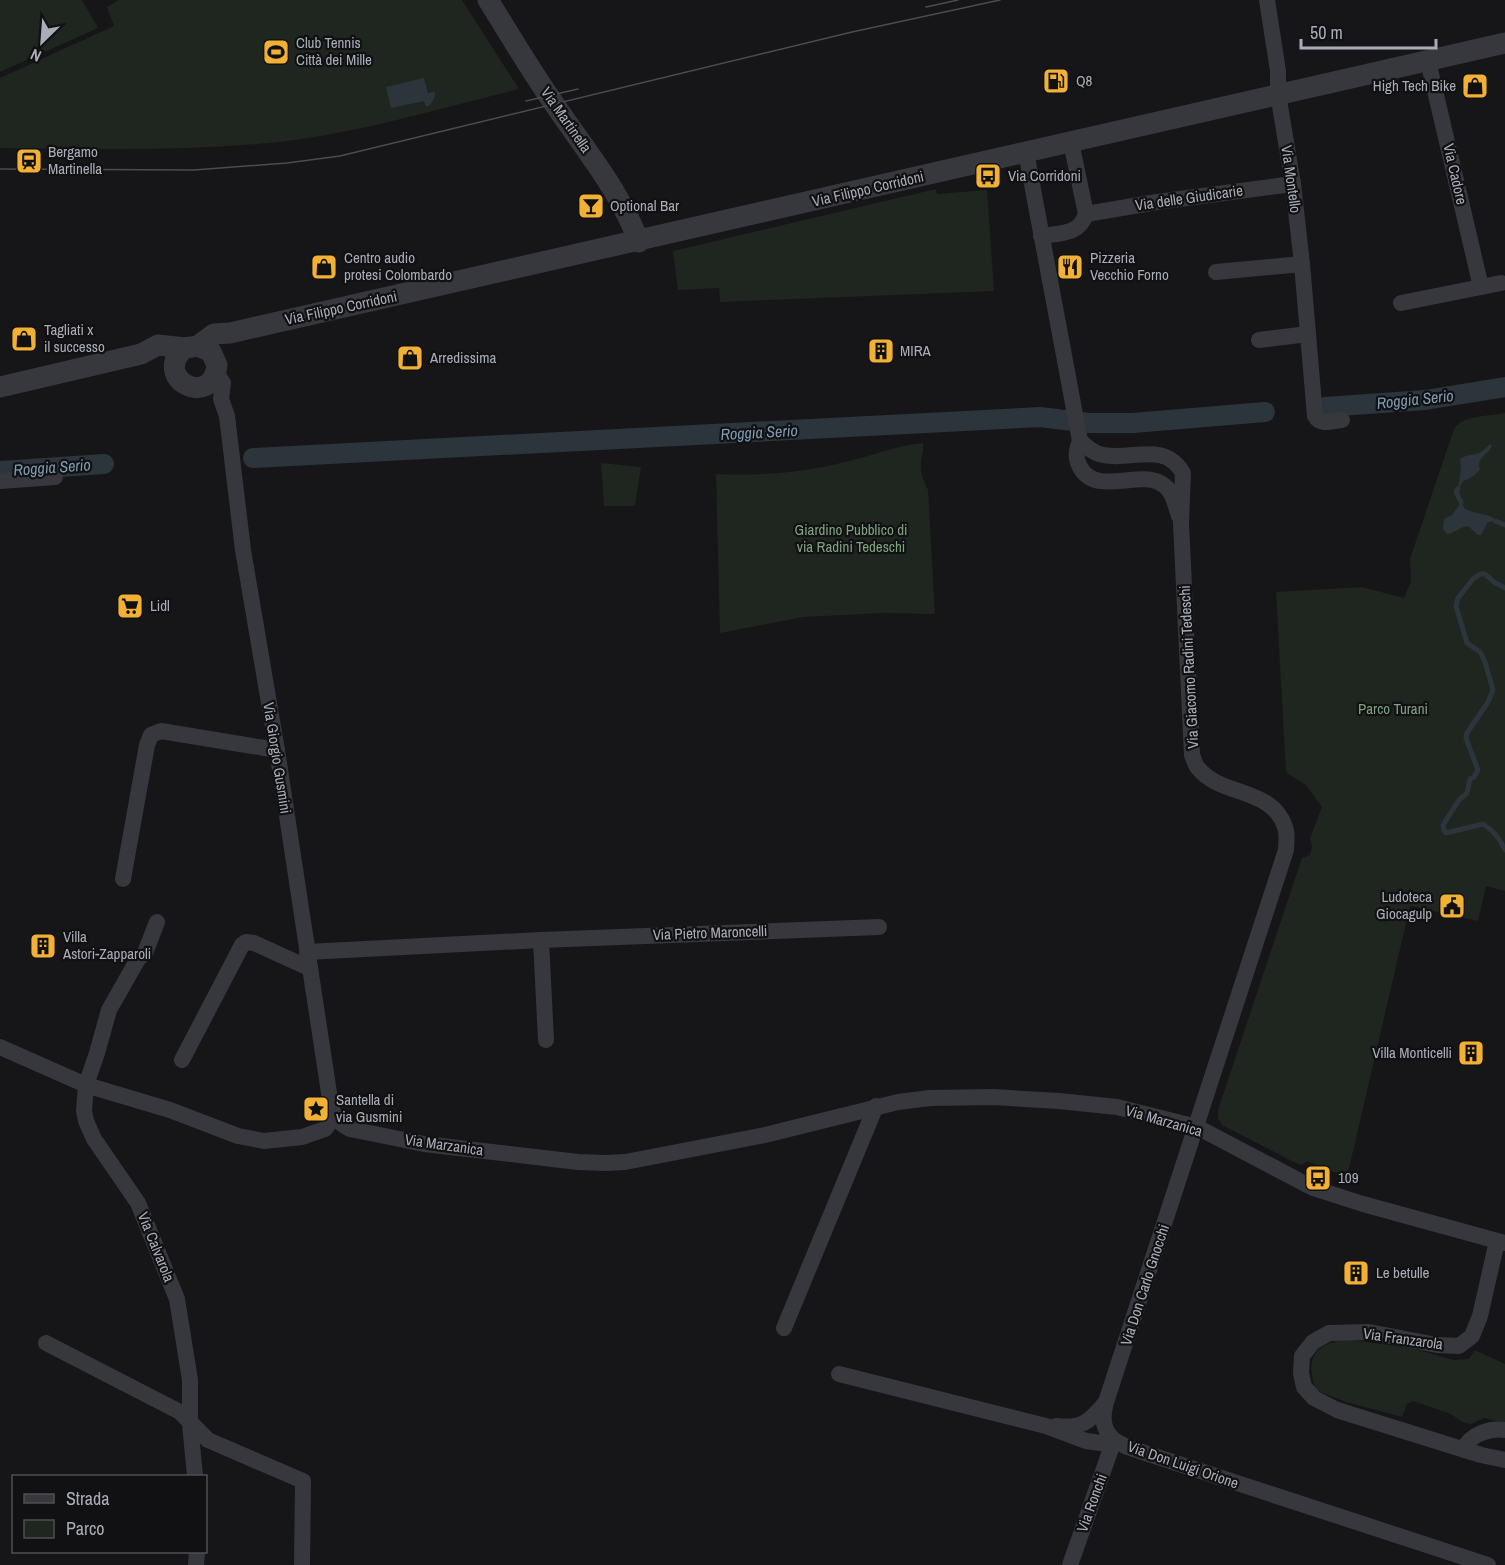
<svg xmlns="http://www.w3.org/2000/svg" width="1505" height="1565" font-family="'Archivo Narrow',sans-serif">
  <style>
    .green { fill: #1e261f }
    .water { fill: #2c353c }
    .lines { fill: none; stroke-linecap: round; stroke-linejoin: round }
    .stream { stroke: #2c353c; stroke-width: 5 }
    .canal { stroke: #2c353c; stroke-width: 20 }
    .minor { stroke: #37383d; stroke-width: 16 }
    .tertiary { stroke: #37383d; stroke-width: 21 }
    .tram { stroke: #4a4c52; stroke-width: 1.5 }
    .labels { text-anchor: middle; stroke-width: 4.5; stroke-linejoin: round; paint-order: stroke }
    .poi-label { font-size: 15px; fill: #a8adb8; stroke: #111113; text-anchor: start }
    .street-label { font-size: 15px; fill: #a8adb8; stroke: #111113 }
    .park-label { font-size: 15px; fill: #7fa381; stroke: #111113 }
    .water-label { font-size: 16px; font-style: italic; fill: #7f9bb3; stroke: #111113 }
  </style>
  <rect width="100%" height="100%" fill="#161618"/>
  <g class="green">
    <path d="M 0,0 L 82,0 L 98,28 L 0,72 Z"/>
    <path d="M 119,0 L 462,0 L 519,89 C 442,108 365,131 287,141 C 192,152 95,149 0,148 L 0,78 L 114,26 L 107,7 Z"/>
    <path d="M 936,189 L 937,194 L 987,190 L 994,291 L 720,302 L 719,288 L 678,290 L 673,251 Z"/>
    <path d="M 1505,413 L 1505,891 L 1486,886 L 1478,921 L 1410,906 L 1347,1177 L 1307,1161 L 1302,1165 L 1296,1163 L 1222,1125 L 1218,1118 L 1218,1110 L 1302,858 L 1310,855 L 1312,846 L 1310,838 L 1322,807 L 1306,785 L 1286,772 L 1276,592 L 1362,587 L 1404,598 L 1411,581 L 1410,559 L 1454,429 C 1463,415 1490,416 1505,413 Z"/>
    <path d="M 923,443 C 924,451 921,456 921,464 C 920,473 924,482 928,490 L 935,614 L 882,613 L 803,617 L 720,633 L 716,474 C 759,476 800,473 841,463 C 869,457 894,446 923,443 Z"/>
    <path d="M 601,463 L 641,467 L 635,506 L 604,506 Z"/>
    <path d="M 1351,1340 L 1411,1348 L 1454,1360 L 1469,1359 L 1475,1350 L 1505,1364 L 1505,1423 L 1484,1418 L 1471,1424 L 1462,1422 L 1451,1414 L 1413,1401 L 1407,1404 L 1402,1417 L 1346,1402 L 1316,1390 C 1304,1356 1316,1341 1351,1340 Z"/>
  </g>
  <g class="water">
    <path d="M 424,78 L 428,93 L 435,92 C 435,99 432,104 426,107 L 424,101 L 391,108 L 386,87 Z"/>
    <path d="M 1490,444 L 1492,446 C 1488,455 1476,458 1480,469 C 1477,474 1469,480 1464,480 L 1458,489 L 1461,468 L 1460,459 C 1472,451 1477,459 1490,444 Z"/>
    <path d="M 1461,502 L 1465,509 C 1475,514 1485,513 1494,518 L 1494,521 L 1488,522 L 1481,535 L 1478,535 L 1468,526 C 1460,527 1455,533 1447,534 L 1443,529 L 1444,519 L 1452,515 Z"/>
  </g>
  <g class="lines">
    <g class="stream">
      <path d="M 1458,489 L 1456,492 L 1461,502"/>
      <path d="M 1495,521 L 1505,525"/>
      <path d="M 1505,588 L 1494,582 L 1485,574 L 1480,574 L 1473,579 L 1458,598 L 1456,606 L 1467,643 L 1480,652 L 1485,662 L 1493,690 L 1488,702 L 1467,733 L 1466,738 L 1478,770 L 1474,777 L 1470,779 L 1467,793 L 1459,800 L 1443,825 L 1444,830 L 1446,833 L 1483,824 C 1494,831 1499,838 1505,850"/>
    </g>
    <g class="canal">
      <path d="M 1325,407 L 1425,400 L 1505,387"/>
      <path d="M 253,458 L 1040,417 L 1089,423 L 1133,423 L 1265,412"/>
      <path d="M 0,471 L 104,464"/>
    </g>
    <g class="minor">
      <path d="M 1267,0 L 1278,71 L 1278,94 L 1293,184 L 1302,264 L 1315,416 C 1320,426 1333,421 1342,420"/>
      <path d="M 1428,61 L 1481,287"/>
      <path d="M 1026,152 L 1080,441"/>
      <path d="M 1086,214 L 1157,202 L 1293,184"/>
      <path d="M 1041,236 C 1061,233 1079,235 1086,214 L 1071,142"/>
      <path d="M 1216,272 L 1302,264"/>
      <path d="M 1401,303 L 1501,283"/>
      <path d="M 1259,340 L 1308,334"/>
      <path d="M 216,372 L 223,383 L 221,399 L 227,416 L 243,550 L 277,750 L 331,1106 C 334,1118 339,1123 350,1129 L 424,1144 L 578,1162 L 606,1163 L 625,1162 L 667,1154 L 765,1135 L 898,1102 L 930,1098 L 993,1097 L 1059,1101 L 1117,1107 L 1197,1127 L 1313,1188 L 1363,1204 L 1505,1243"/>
      <path d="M 1080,441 C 1086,446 1092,452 1099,454 C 1129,463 1163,439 1183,473 L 1181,523 L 1192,755 C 1194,759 1195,765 1198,768 C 1221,797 1272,787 1285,827 C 1288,834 1286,843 1286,850 L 1106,1402 C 1102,1418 1102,1429 1114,1440"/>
      <path d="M 1080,441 C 1076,451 1075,458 1080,467 C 1096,497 1139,469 1162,484 C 1173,490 1175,505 1179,516"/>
      <path d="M 0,481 L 55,477"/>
      <path d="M 123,879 L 147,745 L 151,735 L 161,731 L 277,750"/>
      <path d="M 157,922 L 145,953 L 138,959 L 109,1010 L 97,1053 L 86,1085 L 84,1111 L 86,1121 L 94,1139 L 138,1203 L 177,1299 L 190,1380 L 190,1424 L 195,1476"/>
      <path d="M 541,940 L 546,1040"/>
      <path d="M 307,952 L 541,940 L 879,927"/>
      <path d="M 0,1047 L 86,1085 L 170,1110 L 238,1136 L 264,1141 L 302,1137 L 325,1129 L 334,1117"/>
      <path d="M 182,1060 L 242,945 L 246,942 L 254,943 L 309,968"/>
      <path d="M 1497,1241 L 1480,1316 L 1472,1336 L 1459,1346 L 1437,1345 L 1369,1332 L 1329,1333 L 1313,1342 L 1302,1356 L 1301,1373 L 1304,1387 L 1314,1398 L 1337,1410 L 1481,1455 L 1505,1460"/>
      <path d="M 784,1328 L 876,1106"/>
      <path d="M 46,1343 L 180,1412 L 208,1440 L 303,1481 L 302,1565"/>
      <path d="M 839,1374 L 1046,1426 L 1086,1441 L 1101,1443 L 1114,1440 L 1127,1447 L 1488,1565"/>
      <path d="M 1056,1426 C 1081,1429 1090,1422 1105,1403"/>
      <path d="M 1464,1449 C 1470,1434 1490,1428 1505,1430"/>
      <path d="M 196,1565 L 197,1552"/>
      <path d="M 1070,1565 L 1114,1440"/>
    </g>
    <g class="tertiary">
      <path d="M 488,0 C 510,35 531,71 555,105 C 586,151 619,189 639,242"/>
      <path d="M 198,346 L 214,334 L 230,333 L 1505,43"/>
      <path d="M 0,387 L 141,354 L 158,345 L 185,348 L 198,346 L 211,352 L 217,365 C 212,411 150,377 185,348"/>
    </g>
    <g class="tram">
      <path d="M 926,7 L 958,0"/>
      <path d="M 526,101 L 578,89"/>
      <path d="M 0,169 L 194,170 L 287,163 L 340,156 L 852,32 L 1000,0"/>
    </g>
  </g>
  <defs>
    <symbol id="stadium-square" viewBox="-11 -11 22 22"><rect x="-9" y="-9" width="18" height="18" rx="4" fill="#f2b134" stroke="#111113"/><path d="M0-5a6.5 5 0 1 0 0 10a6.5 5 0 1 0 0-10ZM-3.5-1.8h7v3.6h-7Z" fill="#111"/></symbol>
    <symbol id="fuel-square" viewBox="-11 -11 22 22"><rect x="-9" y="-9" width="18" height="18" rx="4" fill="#f2b134" stroke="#111113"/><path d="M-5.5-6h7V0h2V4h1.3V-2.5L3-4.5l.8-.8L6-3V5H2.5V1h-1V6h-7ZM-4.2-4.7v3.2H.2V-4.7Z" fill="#111"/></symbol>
    <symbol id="shop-square" viewBox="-11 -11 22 22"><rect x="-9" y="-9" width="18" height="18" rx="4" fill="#f2b134" stroke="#111113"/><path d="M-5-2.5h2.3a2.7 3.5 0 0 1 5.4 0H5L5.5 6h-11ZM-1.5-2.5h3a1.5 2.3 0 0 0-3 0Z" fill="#111"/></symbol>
    <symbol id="station-square" viewBox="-11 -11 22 22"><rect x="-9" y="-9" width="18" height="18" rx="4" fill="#f2b134" stroke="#111113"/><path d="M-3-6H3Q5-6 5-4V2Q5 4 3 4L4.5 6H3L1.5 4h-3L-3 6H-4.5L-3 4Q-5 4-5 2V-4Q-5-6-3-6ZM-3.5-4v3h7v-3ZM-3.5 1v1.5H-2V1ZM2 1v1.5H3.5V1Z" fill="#111"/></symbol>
    <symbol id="bus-square" viewBox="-11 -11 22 22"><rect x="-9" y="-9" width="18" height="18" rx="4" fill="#f2b134" stroke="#111113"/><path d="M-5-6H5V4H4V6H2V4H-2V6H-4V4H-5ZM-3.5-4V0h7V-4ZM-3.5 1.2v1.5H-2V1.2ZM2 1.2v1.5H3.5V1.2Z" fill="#111"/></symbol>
    <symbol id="bar-square" viewBox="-11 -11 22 22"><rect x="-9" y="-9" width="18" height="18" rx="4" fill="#f2b134" stroke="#111113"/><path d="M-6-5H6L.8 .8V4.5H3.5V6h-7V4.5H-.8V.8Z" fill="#111"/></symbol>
    <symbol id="restaurant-square" viewBox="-11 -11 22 22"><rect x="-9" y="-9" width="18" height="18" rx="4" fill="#f2b134" stroke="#111113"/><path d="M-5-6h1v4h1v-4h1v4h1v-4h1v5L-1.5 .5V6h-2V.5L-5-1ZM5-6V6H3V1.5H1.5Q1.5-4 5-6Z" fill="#111"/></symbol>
    <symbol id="building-square" viewBox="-11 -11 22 22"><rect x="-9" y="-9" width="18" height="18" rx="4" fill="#f2b134" stroke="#111113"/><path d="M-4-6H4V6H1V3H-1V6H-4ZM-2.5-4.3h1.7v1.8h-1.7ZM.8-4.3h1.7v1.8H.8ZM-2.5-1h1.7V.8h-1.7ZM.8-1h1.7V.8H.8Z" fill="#111"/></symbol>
    <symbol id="supermarket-square" viewBox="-11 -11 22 22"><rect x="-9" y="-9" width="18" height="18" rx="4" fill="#f2b134" stroke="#111113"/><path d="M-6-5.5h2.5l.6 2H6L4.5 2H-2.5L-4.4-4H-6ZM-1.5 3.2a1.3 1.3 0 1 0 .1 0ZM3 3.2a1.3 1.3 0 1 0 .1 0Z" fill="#111"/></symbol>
    <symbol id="civic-square" viewBox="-11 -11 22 22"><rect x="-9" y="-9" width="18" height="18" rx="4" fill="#f2b134" stroke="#111113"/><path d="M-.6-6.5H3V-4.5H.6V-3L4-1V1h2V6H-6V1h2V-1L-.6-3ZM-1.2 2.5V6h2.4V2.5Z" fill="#111"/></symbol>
    <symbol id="sight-square" viewBox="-11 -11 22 22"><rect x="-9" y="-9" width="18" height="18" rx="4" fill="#f2b134" stroke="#111113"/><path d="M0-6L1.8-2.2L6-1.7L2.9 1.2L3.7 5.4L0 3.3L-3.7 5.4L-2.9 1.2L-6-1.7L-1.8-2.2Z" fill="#111"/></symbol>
  </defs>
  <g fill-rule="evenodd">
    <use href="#stadium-square" x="261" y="37" width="30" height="30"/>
    <use href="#fuel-square" x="1041" y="66" width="30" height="30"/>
    <use href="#shop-square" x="1460" y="71" width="30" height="30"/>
    <use href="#station-square" x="14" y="146" width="30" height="30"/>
    <use href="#bus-square" x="973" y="161" width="30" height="30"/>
    <use href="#bar-square" x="576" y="191" width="30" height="30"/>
    <use href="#shop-square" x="309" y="252" width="30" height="30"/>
    <use href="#restaurant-square" x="1055" y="252" width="30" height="30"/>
    <use href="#shop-square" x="9" y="324" width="30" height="30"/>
    <use href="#building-square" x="866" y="336" width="30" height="30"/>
    <use href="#shop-square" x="395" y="343" width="30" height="30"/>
    <use href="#supermarket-square" x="115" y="591" width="30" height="30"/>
    <use href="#civic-square" x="1437" y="891" width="30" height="30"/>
    <use href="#building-square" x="28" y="931" width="30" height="30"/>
    <use href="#building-square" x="1456" y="1038" width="30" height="30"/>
    <use href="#sight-square" x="301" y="1094" width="30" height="30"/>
    <use href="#bus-square" x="1303" y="1163" width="30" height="30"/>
    <use href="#building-square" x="1341" y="1258" width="30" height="30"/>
  </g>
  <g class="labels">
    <g class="poi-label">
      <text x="296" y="48">Club Tennis<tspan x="296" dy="17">Città dei Mille</tspan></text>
      <text x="1076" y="86">Q8</text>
      <text x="1456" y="91" text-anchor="end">High Tech Bike</text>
      <text x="48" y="157">Bergamo<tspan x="48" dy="17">Martinella</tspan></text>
      <text x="1008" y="181">Via Corridoni</text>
      <text x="610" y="211">Optional Bar</text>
      <text x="344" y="263">Centro audio<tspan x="344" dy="17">protesi Colombardo</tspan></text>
      <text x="1090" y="263">Pizzeria<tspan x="1090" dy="17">Vecchio Forno</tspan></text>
      <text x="44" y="335">Tagliati x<tspan x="44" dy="17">il successo</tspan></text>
      <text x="900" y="356">MIRA</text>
      <text x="430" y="363">Arredissima</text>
      <text x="150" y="611">Lidl</text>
      <text x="1432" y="902" text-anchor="end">Ludoteca<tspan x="1432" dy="17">Giocagulp</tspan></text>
      <text x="63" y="942">Villa<tspan x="63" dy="17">Astori-Zapparoli</tspan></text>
      <text x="1452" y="1058" text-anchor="end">Villa Monticelli</text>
      <text x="336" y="1105">Santella di<tspan x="336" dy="17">via Gusmini</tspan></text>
      <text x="1338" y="1183">109</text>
      <text x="1376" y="1278">Le betulle</text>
    </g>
    <g class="street-label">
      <text transform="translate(566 120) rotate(55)" y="5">Via Martinella</text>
      <text transform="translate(1455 174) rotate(77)" y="5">Via Cadore</text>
      <text transform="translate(1291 179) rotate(82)" y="5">Via Montello</text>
      <text transform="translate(868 189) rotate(-13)" y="5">Via Filippo Corridoni</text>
      <text transform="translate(1189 198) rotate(-8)" y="5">Via delle Giudicarie</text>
      <text transform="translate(341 308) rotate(-12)" y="5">Via Filippo Corridoni</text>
      <text transform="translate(1189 667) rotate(-93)" y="5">Via Giacomo Radini Tedeschi</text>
      <text transform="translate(277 758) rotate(81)" y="5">Via Giorgio Gusmini</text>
      <text transform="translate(710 933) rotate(-2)" y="5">Via Pietro Maroncelli</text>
      <text transform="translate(1164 1121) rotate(16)" y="5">Via Marzanica</text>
      <text transform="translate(444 1145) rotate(8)" y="5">Via Marzanica</text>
      <text transform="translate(156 1247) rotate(68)" y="5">Via Calvarola</text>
      <text transform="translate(1145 1285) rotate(-72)" y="5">Via Don Carlo Gnocchi</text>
      <text transform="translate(1403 1339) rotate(8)" y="5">Via Franzarola</text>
      <text transform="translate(1183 1465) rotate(19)" y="5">Via Don Luigi Orione</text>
      <text transform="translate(1092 1503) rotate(-70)" y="5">Via Ronchi</text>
    </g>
    <g class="park-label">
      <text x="851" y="535">Giardino Pubblico di<tspan x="851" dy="17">via Radini Tedeschi</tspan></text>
      <text x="1393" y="714">Parco Turani</text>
    </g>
    <g class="water-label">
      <text transform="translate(1415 399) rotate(-6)" y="6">Roggia Serio</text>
      <text transform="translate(759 432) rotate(-3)" y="6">Roggia Serio</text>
      <text transform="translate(52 467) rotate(-4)" y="6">Roggia Serio</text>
    </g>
  </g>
  <rect x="12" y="1475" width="195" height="78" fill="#111113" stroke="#4d4f55" stroke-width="1.5"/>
  <rect x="24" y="1494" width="30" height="9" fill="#37383d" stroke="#4d4f55" stroke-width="1.5"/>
  <text x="66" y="1505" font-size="18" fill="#a8adb8">Strada</text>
  <rect x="24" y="1520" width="30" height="18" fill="#1e261f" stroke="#4d4f55" stroke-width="1.5"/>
  <text x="66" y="1535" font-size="18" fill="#a8adb8">Parco</text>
  <g transform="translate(42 42) rotate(205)" stroke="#111113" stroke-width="4.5" paint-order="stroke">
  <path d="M0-4.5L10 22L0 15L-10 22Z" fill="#a8adb8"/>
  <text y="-9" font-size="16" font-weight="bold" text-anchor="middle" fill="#a8adb8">N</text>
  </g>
  <path d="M1301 39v9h135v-9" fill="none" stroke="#a8adb8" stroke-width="3"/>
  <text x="1310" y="39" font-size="18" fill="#a8adb8" stroke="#111113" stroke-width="4.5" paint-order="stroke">50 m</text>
</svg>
